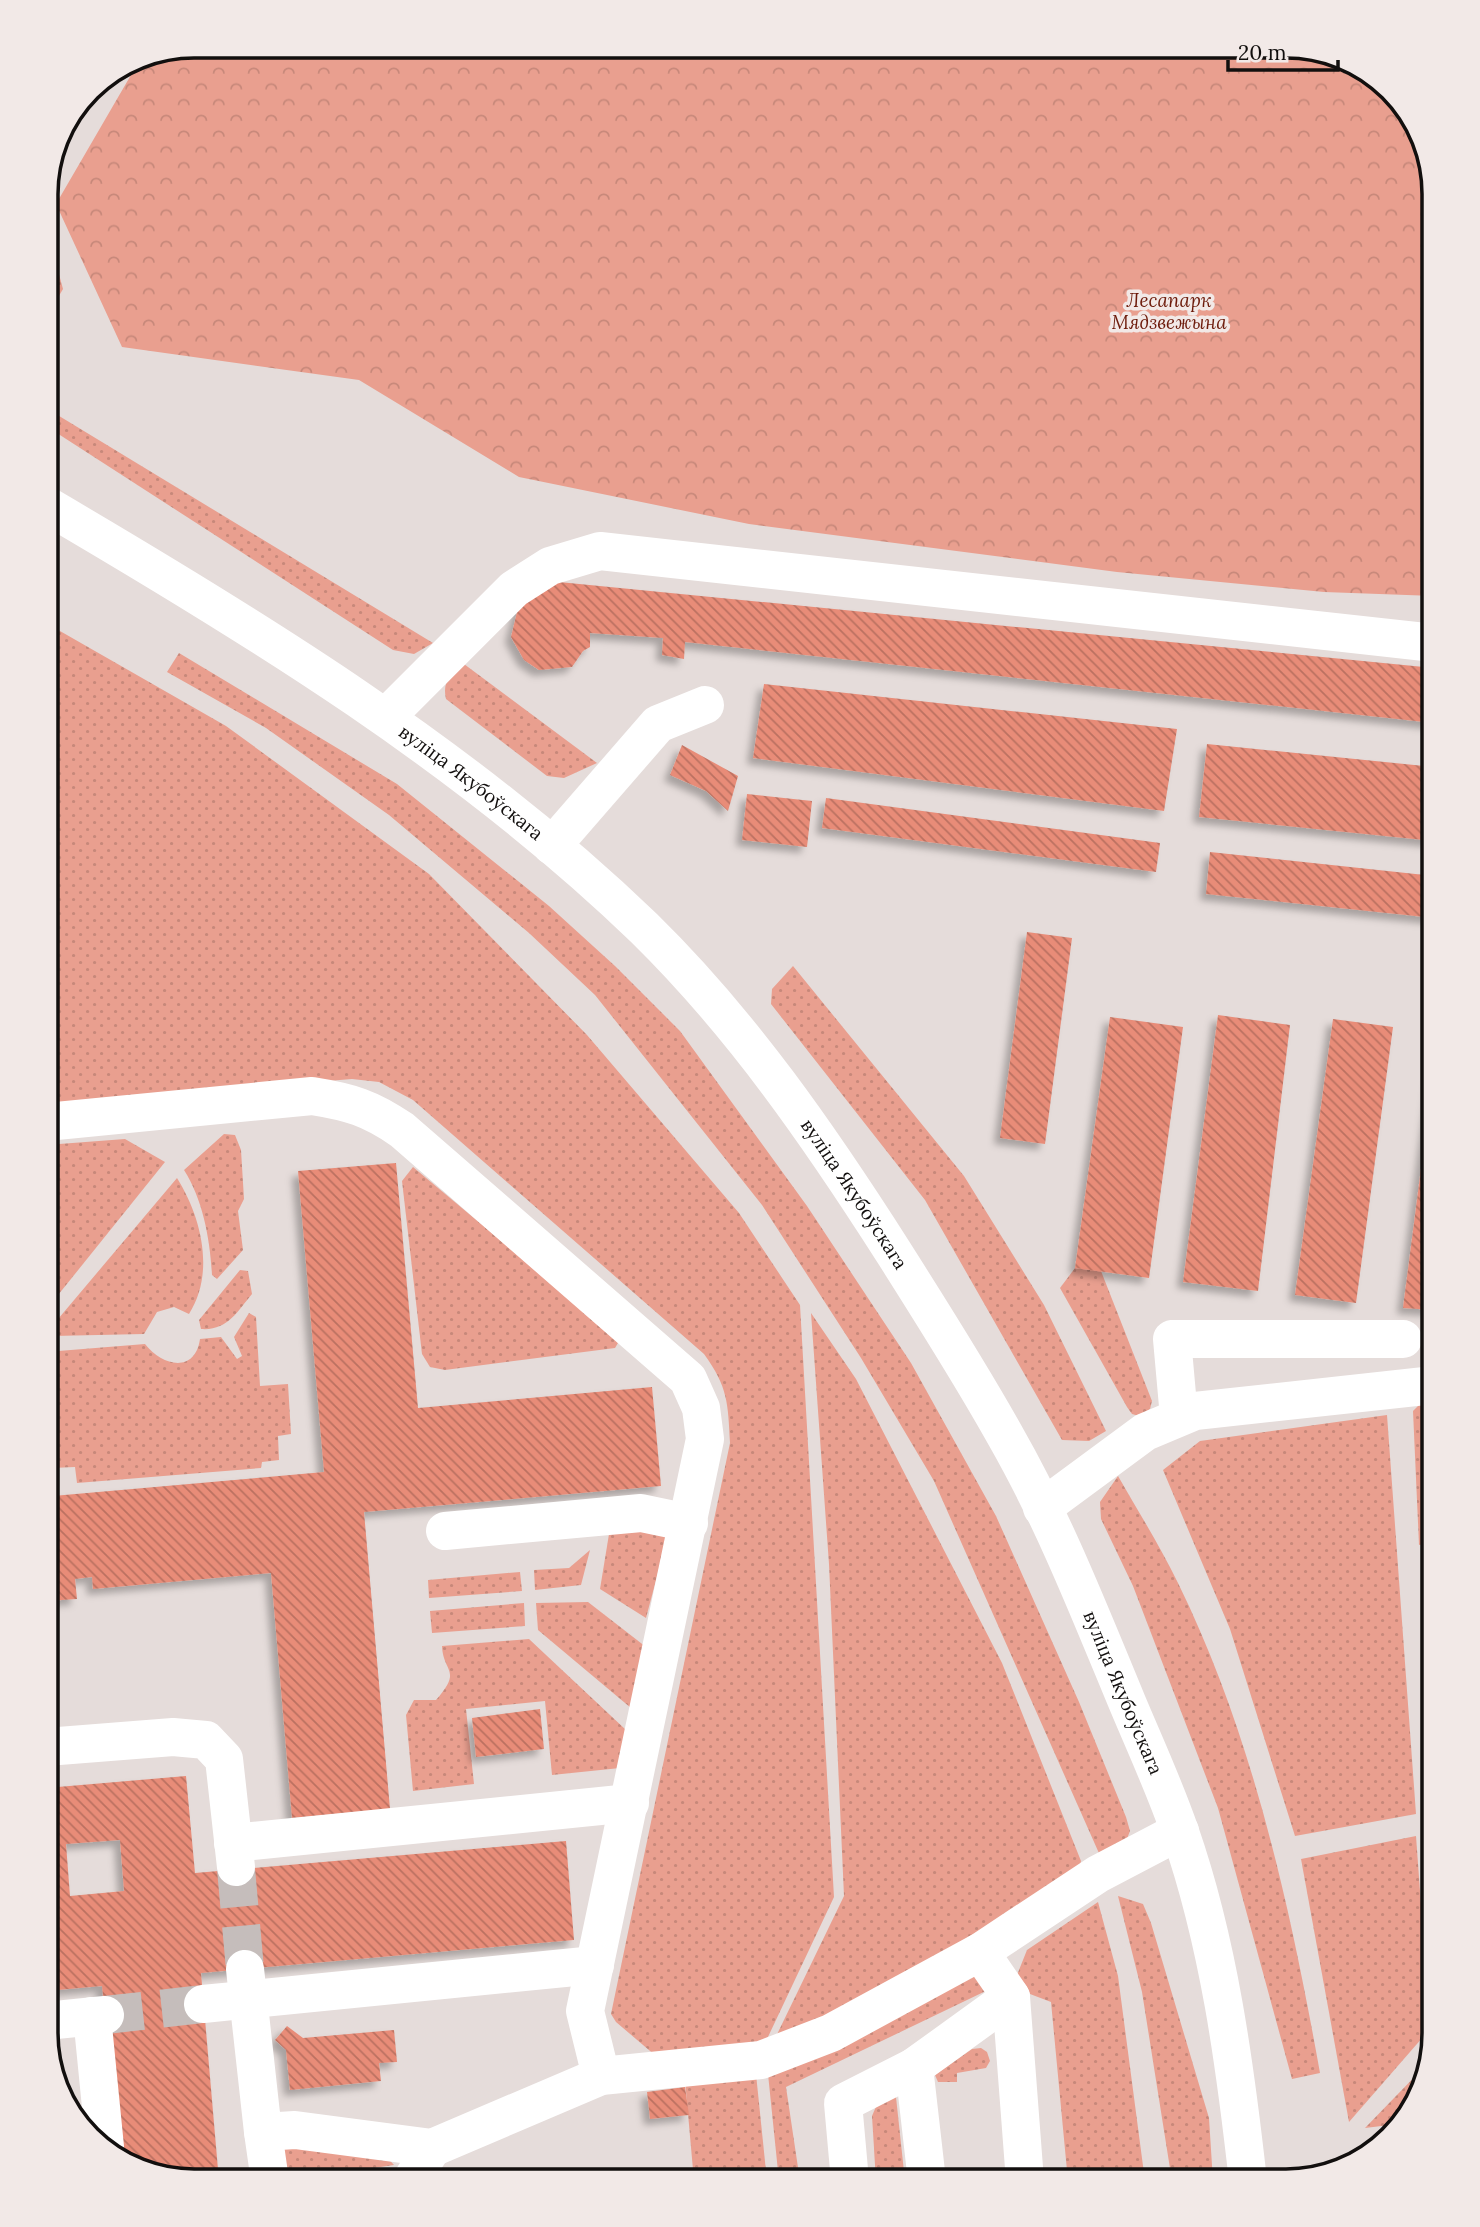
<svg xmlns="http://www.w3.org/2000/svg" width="1480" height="2227" font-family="Lora,serif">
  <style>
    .grass { fill: url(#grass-dots) }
    .forest { fill: url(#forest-crowns) }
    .building { fill: url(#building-back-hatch); fill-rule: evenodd; filter: url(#shadow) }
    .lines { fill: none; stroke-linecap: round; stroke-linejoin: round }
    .minor-tunnel { stroke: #c5bdbb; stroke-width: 38; stroke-dasharray: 38 19; stroke-linecap: butt }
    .minor { stroke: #fff; stroke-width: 38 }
    .major { stroke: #fff; stroke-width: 38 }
    .labels { text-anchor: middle; stroke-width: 7; stroke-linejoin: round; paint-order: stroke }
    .park-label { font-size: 19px; font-style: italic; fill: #6d1b0b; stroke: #f2e9e7 }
    .street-label { font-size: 19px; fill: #120f0e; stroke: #f2e9e7 }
    .rim { fill: none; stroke: #120f0e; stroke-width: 3.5 }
  </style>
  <defs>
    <pattern id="grass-dots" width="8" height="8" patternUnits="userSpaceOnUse" patternTransform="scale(1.75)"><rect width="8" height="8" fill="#e99f8f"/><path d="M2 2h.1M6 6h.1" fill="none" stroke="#c7887a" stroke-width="1.8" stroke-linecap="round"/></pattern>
    <pattern id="forest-crowns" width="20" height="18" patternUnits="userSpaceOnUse" patternTransform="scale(1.75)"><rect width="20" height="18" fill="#e99f8f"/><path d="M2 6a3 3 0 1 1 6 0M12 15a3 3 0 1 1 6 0" fill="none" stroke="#c7887a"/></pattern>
    <pattern id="building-back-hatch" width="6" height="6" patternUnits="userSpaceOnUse" patternTransform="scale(1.75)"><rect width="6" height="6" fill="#e88c78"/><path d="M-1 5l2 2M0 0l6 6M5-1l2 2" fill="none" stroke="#bb7161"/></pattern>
    <filter id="shadow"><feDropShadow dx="-6" dy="6" stdDeviation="3.5" flood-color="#0004"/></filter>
  </defs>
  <rect width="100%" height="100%" fill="#e5dcda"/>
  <g class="grass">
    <path d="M 46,259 L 57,267 L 63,289 L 46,318 Z"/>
    <path d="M 46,408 L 433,643 L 414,654 L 393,650 L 46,426 Z"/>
    <path d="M 46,623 L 226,726 L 429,874 L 587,1035 L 739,1213 L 800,1305 L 834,1897 L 759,2056 L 663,2062 L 616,2022 L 611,2014 L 730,1443 C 728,1403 728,1387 704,1354 L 413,1100 L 379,1082 L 352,1079 L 46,1104 Z"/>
    <path d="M 179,653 L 397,784 L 549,906 L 615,966 L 680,1031 L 807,1206 L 911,1363 L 996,1516 L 1079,1702 L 1126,1817 L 1130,1831 L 1125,1844 L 1102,1860 L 934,1481 L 861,1358 L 762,1205 L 595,995 L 529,933 L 389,815 L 266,728 L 167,672 Z"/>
    <path d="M 464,664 L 597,763 L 564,778 L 547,776 L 446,699 C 442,682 450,674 464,664 Z"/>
    <path d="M 793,966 L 964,1176 L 1044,1305 L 1106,1431 L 1089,1441 L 1062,1440 L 925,1200 L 771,1004 L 772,989 Z"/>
    <path d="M 224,1134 L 235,1135 L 241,1150 L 244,1199 L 238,1211 L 243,1250 L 217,1279 L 212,1275 C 210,1239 203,1200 184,1170 Z"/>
    <path d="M 125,1139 L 165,1162 L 46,1310 L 46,1145 Z"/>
    <path d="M 413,1167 L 616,1337 L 618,1343 L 615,1348 L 445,1370 L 430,1367 L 422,1354 L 402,1181 Z"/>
    <path d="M 177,1178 C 202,1218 215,1273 189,1314 L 174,1307 L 157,1312 L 144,1334 L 53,1336 L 53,1325 Z"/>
    <path d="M 1075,1268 L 1101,1271 L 1152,1401 L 1150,1409 L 1139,1416 L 1132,1414 L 1127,1407 L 1060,1288 Z"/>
    <path d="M 240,1270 L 248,1271 L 252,1294 C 237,1312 227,1331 201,1329 L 199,1320 Z"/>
    <path d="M 249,1313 L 256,1317 L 260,1386 L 288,1384 L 291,1434 L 278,1436 L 279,1460 L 262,1462 L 261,1468 L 77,1483 L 75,1467 L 52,1468 L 51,1456 L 46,1456 L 46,1352 L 145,1344 C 162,1366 195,1374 200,1339 L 221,1337 L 237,1359 L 242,1356 L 234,1337 Z"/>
    <path d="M 811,1313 L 856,1379 L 1002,1663 L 1081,1861 L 1079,1870 L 952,1949 L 768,2053 L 844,1896 L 829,1564 Z"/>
    <path d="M 1434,1403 L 1434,1543 L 1419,1545 L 1413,1411 L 1420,1404 Z"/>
    <path d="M 1387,1415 L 1416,1814 L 1295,1836 L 1230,1629 L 1163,1470 L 1200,1441 Z"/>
    <path d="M 1118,1476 C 1138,1511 1160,1546 1178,1583 C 1253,1736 1290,1906 1320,2073 L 1292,2079 L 1218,1808 L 1133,1586 L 1101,1519 L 1100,1502 Z"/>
    <path d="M 610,1528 L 669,1531 L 646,1618 L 600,1589 Z"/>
    <path d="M 590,1550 L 581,1585 L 535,1590 L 534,1570 L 569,1568 Z"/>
    <path d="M 520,1572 L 522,1591 L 429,1598 L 428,1580 Z"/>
    <path d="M 1434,1575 L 1434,1746 L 1430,1747 L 1424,1576 Z"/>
    <path d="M 588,1602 L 646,1647 L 631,1708 L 538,1630 L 536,1603 Z"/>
    <path d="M 524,1603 L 525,1626 L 432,1633 L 430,1611 Z"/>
    <path d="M 529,1639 L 626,1730 L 620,1768 L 552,1775 L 545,1701 L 466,1709 L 474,1784 L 413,1791 L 406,1715 L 414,1700 L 436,1700 C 463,1669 443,1673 442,1646 Z"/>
    <path d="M 1416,1836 L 1430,2029 L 1349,2122 L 1301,1859 Z"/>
    <path d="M 1118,1896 L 1143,1904 L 1151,1923 L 1209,2118 L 1213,2181 L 1172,2181 L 1142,1992 Z"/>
    <path d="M 1098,1902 L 1118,1976 L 1145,2181 L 1068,2181 L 1051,2002 L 1030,1994 L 1017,1975 L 1027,1950 Z"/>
    <path d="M 982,1969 L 992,1988 L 786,2087 L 800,2181 L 779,2181 L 768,2074 Z"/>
    <path d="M 981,2048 L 987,2052 L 990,2061 L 986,2068 L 957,2073 L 957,2082 L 938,2082 L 935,2075 L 972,2049 Z"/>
    <path d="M 1426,2065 L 1414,2108 L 1398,2124 L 1365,2128 Z"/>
    <path d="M 756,2074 L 767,2181 L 694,2181 L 685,2080 Z"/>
    <path d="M 896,2097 L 905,2181 L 876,2181 L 872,2116 L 878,2102 Z"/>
    <path d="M 279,2147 L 384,2154 L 394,2165 L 367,2169 L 359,2181 L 285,2181 Z"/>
  </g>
  <path class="forest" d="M 194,46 L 1295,46 L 1368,70 L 1415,120 L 1434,194 L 1434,596 L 1324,592 L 1117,572 L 749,524 L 519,477 L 359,380 L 122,347 L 56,204 L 142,56 Z"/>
  <g class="building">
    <path d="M 559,582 L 1434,668 L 1434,723 L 685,642 L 684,659 L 662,655 L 663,638 L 590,633 L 590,647 L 583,651 L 572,667 L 539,670 L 524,660 L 511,637 L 519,604 Z"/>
    <path d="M 764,684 L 1177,729 L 1164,811 L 753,758 Z"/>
    <path d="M 1207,744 L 1434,767 L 1434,841 L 1199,817 Z"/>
    <path d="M 682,745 L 738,776 L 728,811 L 706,791 L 670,775 Z"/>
    <path d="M 747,794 L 812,801 L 807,847 L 742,840 Z"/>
    <path d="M 826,798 L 1160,843 L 1156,872 L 822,828 Z"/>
    <path d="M 1210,852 L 1434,876 L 1434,918 L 1206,894 Z"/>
    <path d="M 1027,932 L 1072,938 L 1045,1144 L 1000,1138 Z"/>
    <path d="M 1218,1015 L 1290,1025 L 1258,1291 L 1183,1282 Z"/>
    <path d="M 1110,1017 L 1183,1027 L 1149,1278 L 1075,1268 Z"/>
    <path d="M 1333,1019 L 1393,1027 L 1356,1303 L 1295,1295 Z"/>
    <path d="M 1433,1076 L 1434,1076 L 1434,1310 L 1403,1308 Z"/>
    <path d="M 396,1163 L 418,1408 L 652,1387 L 661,1486 L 364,1512 L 390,1809 L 292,1818 L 271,1573 L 93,1589 L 92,1577 L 75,1579 L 77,1599 L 46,1601 L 46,1475 L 51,1474 L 53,1496 L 324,1472 L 298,1171 Z"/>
    <path d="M 540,1709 L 544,1749 L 476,1757 L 472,1718 Z"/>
    <path d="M 186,1776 L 195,1873 L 566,1841 L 574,1940 L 201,1973 L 219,2181 L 185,2181 L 120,2161 L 102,1986 L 46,1991 L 46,1788 ZM 120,1840 L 124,1891 L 70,1896 L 66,1844 Z"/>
    <path d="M 287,2026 L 303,2038 L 394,2030 L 397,2062 L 379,2063 L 381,2081 L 290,2090 L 286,2050 L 275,2040 Z"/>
    <path d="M 685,2087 L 689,2115 L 650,2119 L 647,2092 Z"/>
    <path d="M 693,2173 L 694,2181 L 615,2181 L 615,2179 Z"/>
  </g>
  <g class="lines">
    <g class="minor-tunnel">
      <path d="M 236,1869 L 245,1969"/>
      <path d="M 105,2015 L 203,2004"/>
    </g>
    <g class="minor">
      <path d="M 386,717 L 514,589 L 550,566 L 600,551 L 1434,643"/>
      <path d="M 552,846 L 658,724 L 705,705"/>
      <path d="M 46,1122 L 312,1096 C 350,1102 370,1108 402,1130 L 688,1379 L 701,1408 L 705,1439 L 585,2011 L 601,2076"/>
      <path d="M 1179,1417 L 1172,1339 L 1403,1339"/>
      <path d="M 1042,1508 L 1145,1432 L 1195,1411 L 1434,1385"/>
      <path d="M 445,1531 L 641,1513 L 689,1523"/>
      <path d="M 46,1747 L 173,1737 L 206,1740 L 224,1759 L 236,1867"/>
      <path d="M 233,1843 L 630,1803"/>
      <path d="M 980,1952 L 1011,1997 L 1025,2181"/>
      <path d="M 245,1969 L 263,2132 L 295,2130 L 432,2148 L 601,2076 L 761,2060 L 831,2033 L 980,1952 L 1098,1874 L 1180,1831"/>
      <path d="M 203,2004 L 595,1965"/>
      <path d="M 92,2016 L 105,2147"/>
      <path d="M 46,2021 L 105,2015"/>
      <path d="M 263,2132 L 270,2181"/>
      <path d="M 411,2181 L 432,2148"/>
      <path d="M 850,2181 L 843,2103 L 914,2067"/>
      <path d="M 927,2181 L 914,2067 L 1011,1997"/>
    </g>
    <path class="major" id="s1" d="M 46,505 C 256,628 468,758 644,928 C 742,1024 820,1137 894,1253 C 932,1313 971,1374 1006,1437 C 1054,1521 1090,1613 1127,1702 C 1145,1745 1165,1788 1180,1832 C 1219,1944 1235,2065 1248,2181"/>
  </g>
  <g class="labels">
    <g class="park-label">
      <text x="1169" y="307">Лесапарк<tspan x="1169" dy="22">Мядзвежына</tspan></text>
    </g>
    <g class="street-label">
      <text dy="7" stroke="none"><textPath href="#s1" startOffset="508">вуліца Якубоўскага</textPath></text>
      <text dy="7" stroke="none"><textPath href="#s1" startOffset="1074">вуліца Якубоўскага</textPath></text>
      <text dy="7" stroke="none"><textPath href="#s1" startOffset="1642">вуліца Якубоўскага</textPath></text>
    </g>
  </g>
  <path d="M0 0H1480V2227H0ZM194 58H1286A136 136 0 0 1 1422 194V2033A136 136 0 0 1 1286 2169H194A136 136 0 0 1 58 2033V194A136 136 0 0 1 194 58Z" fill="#f2e9e7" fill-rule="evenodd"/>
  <path class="rim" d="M194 58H1286A136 136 0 0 1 1422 194V2033A136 136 0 0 1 1286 2169H194A136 136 0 0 1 58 2033V194A136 136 0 0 1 194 58Z"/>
  <path d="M1228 60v10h110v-10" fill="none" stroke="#120f0e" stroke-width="3.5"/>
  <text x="1238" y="60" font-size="21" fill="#120f0e" stroke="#f2e9e7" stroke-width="5" paint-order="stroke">20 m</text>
</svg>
